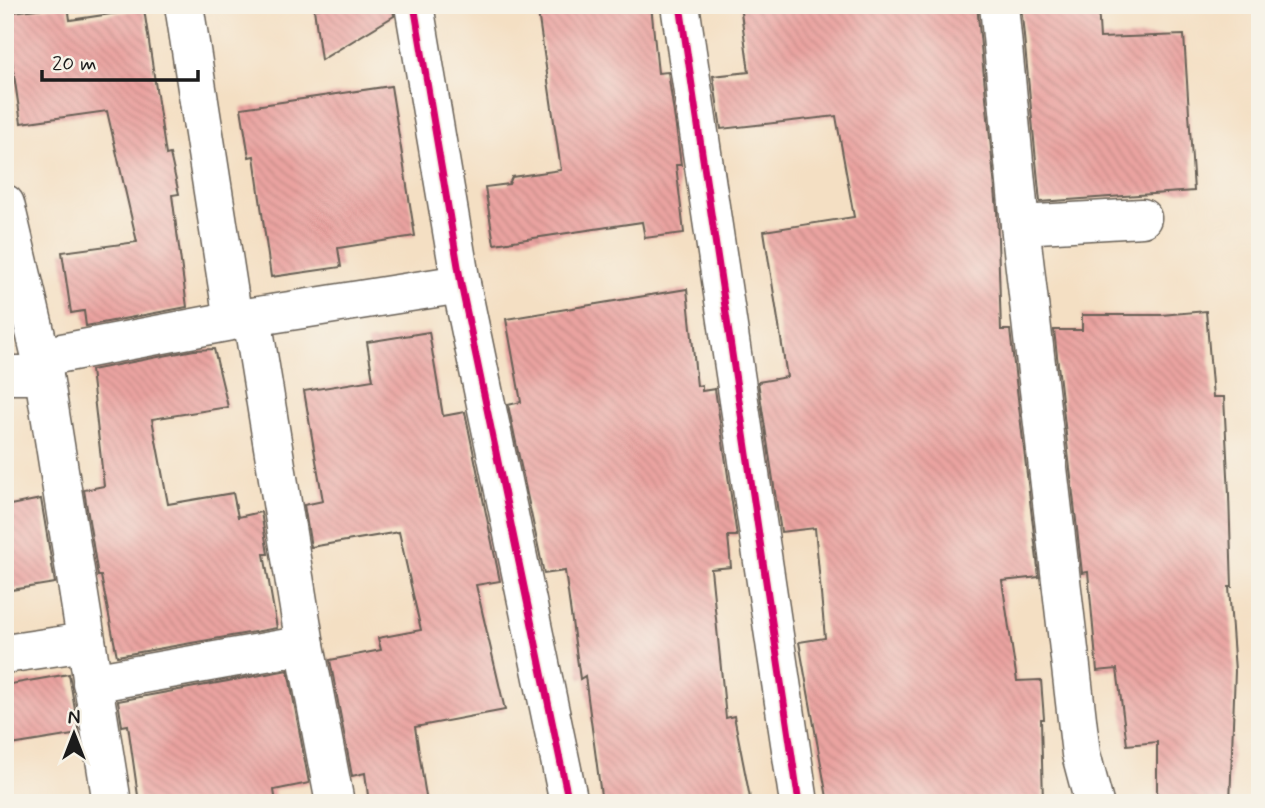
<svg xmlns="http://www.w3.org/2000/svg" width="1265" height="808" font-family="Mynerve,sans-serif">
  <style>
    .building { fill: url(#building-back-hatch) }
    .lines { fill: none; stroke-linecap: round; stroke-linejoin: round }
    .minor-casing { stroke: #686056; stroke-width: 41 }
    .minor { stroke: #fff; stroke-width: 38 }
    .cycleway-casing { stroke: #f7f3e8; stroke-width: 11 }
    .cycleway { stroke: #d6006c; stroke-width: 7 }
  </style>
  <defs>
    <pattern id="building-back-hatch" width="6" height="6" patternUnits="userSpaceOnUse" patternTransform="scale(1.75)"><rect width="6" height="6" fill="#eaa3a0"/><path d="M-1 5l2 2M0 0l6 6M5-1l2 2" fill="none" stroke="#c88c89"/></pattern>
  </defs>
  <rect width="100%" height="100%" fill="#f7f3e8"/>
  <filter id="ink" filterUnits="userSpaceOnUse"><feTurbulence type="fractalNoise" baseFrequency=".0143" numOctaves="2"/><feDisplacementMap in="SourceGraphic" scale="14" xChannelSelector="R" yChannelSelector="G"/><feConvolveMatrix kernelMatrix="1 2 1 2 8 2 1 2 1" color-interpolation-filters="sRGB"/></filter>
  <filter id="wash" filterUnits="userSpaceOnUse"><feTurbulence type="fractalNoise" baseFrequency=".00686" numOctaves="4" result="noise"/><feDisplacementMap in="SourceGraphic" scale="28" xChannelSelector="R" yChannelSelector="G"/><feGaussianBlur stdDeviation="1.57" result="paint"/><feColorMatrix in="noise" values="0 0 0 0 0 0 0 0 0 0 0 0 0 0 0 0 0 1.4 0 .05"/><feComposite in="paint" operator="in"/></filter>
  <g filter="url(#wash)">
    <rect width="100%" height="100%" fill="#f4dfc3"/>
    <g id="blocks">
      <g class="building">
        <path d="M 68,5 L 70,20 L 144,9 L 166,155 L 170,154 L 179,194 L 172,195 L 187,307 L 86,326 L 84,311 L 71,313 L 62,252 L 137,242 L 107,111 L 21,123 L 5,13 Z"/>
        <path d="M 345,5 L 393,5 L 394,16 L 321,60 L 314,9 Z"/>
        <path d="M 590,5 L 651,5 L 658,73 L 668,72 L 677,134 L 681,165 L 676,165 L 684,233 L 645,238 L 642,222 L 494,244 L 485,187 L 509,184 L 512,177 L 561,170 L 538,12 Z"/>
        <path d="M 740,5 L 977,5 L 997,210 L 1001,330 L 1010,330 L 1039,577 L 1002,581 L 1017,681 L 1041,680 L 1044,719 L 1041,719 L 1043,803 L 828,803 L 799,642 L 825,638 L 815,528 L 781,532 L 758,382 L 787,377 L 764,231 L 854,217 L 836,116 L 721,129 L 713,76 L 749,72 Z"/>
        <path d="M 1021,5 L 1098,5 L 1100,38 L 1184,35 L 1194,191 L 1040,202 Z"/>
        <path d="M 391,86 L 415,236 L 338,248 L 341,267 L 271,277 L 254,156 L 249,157 L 241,108 Z"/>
        <path d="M 687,289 L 697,386 L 702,385 L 702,391 L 715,389 L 737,536 L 728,536 L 731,567 L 711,569 L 726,718 L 734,716 L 751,803 L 602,803 L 585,676 L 580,679 L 565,571 L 544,574 L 508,405 L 521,402 L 506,319 Z"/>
        <path d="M 1206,311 L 1213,397 L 1224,397 L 1229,495 L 1232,587 L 1229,587 L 1235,671 L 1230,803 L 1157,803 L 1157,742 L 1127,745 L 1117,669 L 1097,671 L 1088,572 L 1082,573 L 1054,330 L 1082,330 L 1082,315 L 1161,315 Z"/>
        <path d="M 429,332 L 443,416 L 465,412 L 500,581 L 476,585 L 505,710 L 415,727 L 427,803 L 369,803 L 365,773 L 352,776 L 330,660 L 381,650 L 378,638 L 421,630 L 399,532 L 311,547 L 304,505 L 323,501 L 304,391 L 373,380 L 367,342 Z"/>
        <path d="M 214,349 L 228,407 L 152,419 L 168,504 L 233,493 L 238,517 L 261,512 L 268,554 L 264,554 L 277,628 L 117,656 L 101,576 L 98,576 L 84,490 L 104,486 L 91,370 L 194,350 Z"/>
        <path d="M 41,499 L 55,583 L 5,591 L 5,506 Z"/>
        <path d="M 288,670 L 309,783 L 274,790 L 276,803 L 139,803 L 128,725 L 122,726 L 118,701 Z"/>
        <path d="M 69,674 L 79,734 L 5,746 L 5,685 Z"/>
      </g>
    </g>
  </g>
  <g filter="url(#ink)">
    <use href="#blocks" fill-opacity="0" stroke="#686056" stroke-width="2"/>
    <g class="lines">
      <defs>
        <g id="minor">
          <path d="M 184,5 L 233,320"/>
          <path d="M 414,5 L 461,284 L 569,803"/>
          <path d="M 680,5 L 799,803"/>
          <path d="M 999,5 L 1020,225 L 1081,754 L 1094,803"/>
          <path d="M 5,204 L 41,357 L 112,803"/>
          <path d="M 1020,225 L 1142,218"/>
          <path d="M 252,317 L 305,645 L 335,803"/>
          <path d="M 41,357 L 252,317 L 461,284"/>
          <path d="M 5,375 L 44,375"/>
          <path d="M 5,654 L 86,642"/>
          <path d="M 92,683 L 305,645"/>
        </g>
      </defs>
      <use href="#minor" class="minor-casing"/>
      <use href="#minor" class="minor"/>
      <defs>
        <g id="cycleway">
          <path d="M 414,5 L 461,284 L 569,803"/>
          <path d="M 680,5 L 799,803"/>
        </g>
      </defs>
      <use href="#cycleway" class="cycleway-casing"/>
      <use href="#cycleway" class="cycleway"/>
    </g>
  </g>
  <rect width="1265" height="808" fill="none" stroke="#f7f3e8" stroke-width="28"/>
  <g transform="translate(74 734)" stroke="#f7f3e8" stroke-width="5" paint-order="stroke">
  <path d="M0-5L12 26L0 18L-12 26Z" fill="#1c1c1c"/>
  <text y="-10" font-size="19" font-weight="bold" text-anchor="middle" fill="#1c1c1c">N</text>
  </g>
  <path d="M42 70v10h156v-10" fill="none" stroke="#1c1c1c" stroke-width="3.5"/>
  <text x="52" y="70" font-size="21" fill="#1c1c1c" stroke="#f7f3e8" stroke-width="5" paint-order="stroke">20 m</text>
</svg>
